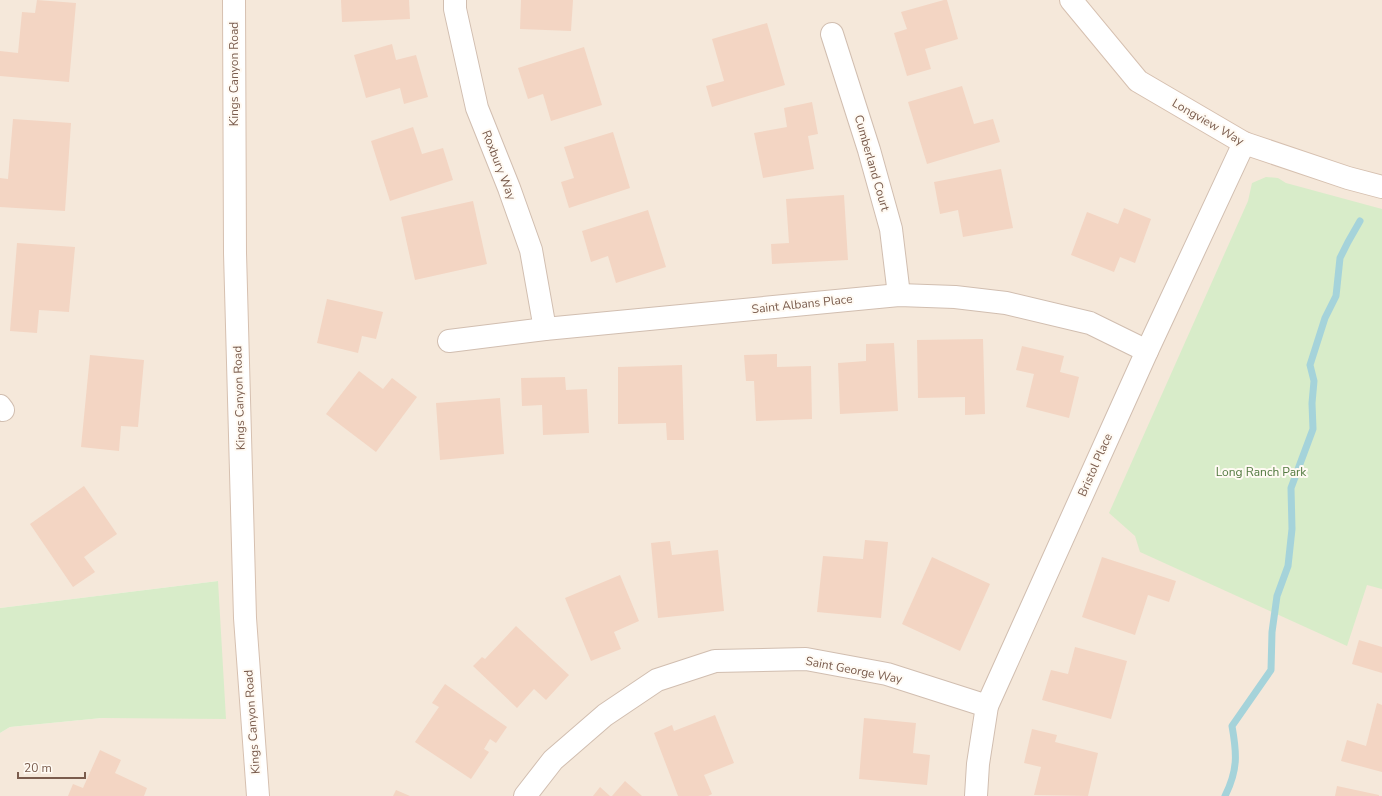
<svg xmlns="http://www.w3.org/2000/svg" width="1382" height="796" font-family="'Nunito Sans',sans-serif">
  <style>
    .residential { fill: #f5e8da }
    .green { fill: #d8ecc9 }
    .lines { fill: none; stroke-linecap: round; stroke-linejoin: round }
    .stream { stroke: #a5d3da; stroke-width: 7 }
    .building { fill: #f3d5c3 }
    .street-casing { stroke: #d1beb0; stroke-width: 24 }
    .secondary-casing { stroke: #d6c0b0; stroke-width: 24 }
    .street { stroke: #fff; stroke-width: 22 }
    .secondary { stroke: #fff; stroke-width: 22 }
    .labels { text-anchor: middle; stroke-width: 4; stroke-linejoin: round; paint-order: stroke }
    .street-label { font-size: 12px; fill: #7a5c4d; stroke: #fffaf3 }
    .park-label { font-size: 12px; fill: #537a41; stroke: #fffaf3 }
  </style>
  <rect width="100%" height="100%" fill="#fdf6ec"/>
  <path class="residential" d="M 0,0 L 1382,0 L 1382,796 L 0,796 L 0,733 L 10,727 L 102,718 L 218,581 L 0,608 Z"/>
  <g class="green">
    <path d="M 1266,177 L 1278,178 L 1286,183 L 1382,209 L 1382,589 L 1367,585 L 1347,646 L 1140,552 L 1135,536 L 1109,513 L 1248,201 L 1252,183 Z"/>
    <path d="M 218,581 L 226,719 L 102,718 L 10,727 L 0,733 L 0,608 Z"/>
  </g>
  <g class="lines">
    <path class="stream" d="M 1225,796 C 1238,770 1237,754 1232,726 L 1271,670 L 1272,632 L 1277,596 L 1288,566 L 1292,529 L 1291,488 L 1313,429 L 1312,403 L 1314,381 L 1310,365 L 1325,318 L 1336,296 L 1340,258 L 1348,242 L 1360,221"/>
  </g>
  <g class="building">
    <path d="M 37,0 L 76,3 L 69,82 L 0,76 L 0,51 L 18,53 L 22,12 L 35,13 Z"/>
    <path d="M 341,0 L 409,0 L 410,19 L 342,22 Z"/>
    <path d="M 521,0 L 573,0 L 571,31 L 520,29 Z"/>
    <path d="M 944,0 L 947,0 L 958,39 L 925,49 L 931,69 L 907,76 L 894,33 L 907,29 L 901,12 Z"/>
    <path d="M 767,23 L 785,85 L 712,107 L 706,86 L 724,81 L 712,39 Z"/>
    <path d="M 392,44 L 396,60 L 416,55 L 428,97 L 404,104 L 400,88 L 366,98 L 354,55 Z"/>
    <path d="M 584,47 L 602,105 L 551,121 L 543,94 L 528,99 L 518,68 Z"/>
    <path d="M 962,86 L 974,124 L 993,119 L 1000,142 L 927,164 L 908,102 Z"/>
    <path d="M 812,102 L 818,134 L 808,136 L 814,169 L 763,178 L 754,133 L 787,127 L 784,108 Z"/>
    <path d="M 13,119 L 71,123 L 65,211 L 0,207 L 0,178 L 8,179 Z"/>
    <path d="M 413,127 L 422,154 L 443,148 L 453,180 L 390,201 L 371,141 Z"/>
    <path d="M 613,132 L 630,188 L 569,208 L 561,182 L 574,178 L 564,147 Z"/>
    <path d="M 1001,169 L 1013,228 L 963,237 L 958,210 L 940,214 L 934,182 Z"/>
    <path d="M 844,195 L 848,260 L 772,264 L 771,244 L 789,243 L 786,199 Z"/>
    <path d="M 473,201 L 487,264 L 415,280 L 401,217 Z"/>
    <path d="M 1124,208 L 1151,219 L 1135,263 L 1120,257 L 1114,272 L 1071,255 L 1087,212 L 1118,224 Z"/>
    <path d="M 648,210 L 666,267 L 616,283 L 608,256 L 591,262 L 582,231 Z"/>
    <path d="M 17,243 L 75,247 L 69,312 L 39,310 L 37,333 L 10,331 Z"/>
    <path d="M 327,299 L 383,312 L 376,339 L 362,336 L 358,353 L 317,343 Z"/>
    <path d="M 983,339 L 985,414 L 965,415 L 965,397 L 918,398 L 917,340 Z"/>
    <path d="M 894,343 L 898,411 L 840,414 L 838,363 L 866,361 L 866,344 Z"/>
    <path d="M 1022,346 L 1064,356 L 1060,372 L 1079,377 L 1069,418 L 1026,407 L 1034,374 L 1016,370 Z"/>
    <path d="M 777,354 L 777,367 L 811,366 L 812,419 L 756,421 L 754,381 L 746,381 L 744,355 Z"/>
    <path d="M 90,355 L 144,360 L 138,427 L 121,426 L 119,451 L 81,447 Z"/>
    <path d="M 682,365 L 684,440 L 667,440 L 666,423 L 618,424 L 618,367 Z"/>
    <path d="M 359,371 L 383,389 L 392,378 L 417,397 L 376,452 L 326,414 Z"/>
    <path d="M 565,377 L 566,390 L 587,389 L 589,433 L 543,435 L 542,405 L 522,406 L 521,378 Z"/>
    <path d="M 500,398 L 504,454 L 440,460 L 436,403 Z"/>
    <path d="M 84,486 L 117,534 L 84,557 L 95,572 L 73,587 L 30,524 Z"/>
    <path d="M 865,540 L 888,542 L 881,618 L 817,612 L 823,556 L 863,559 Z"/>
    <path d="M 670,541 L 672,555 L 718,550 L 724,611 L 658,618 L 651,543 Z"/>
    <path d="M 932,557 L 990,584 L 960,651 L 902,624 Z"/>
    <path d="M 1102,557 L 1176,581 L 1169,602 L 1148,595 L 1135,635 L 1082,617 Z"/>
    <path d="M 620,575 L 639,621 L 614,632 L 621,649 L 591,661 L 565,598 Z"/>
    <path d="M 516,626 L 569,675 L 546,700 L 534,689 L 517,708 L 473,666 L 482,657 L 485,659 Z"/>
    <path d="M 1359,640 L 1382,647 L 1382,673 L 1352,664 Z"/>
    <path d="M 1075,647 L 1127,661 L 1111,719 L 1042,700 L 1051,670 L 1068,674 Z"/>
    <path d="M 445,684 L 507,727 L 496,743 L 490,739 L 484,749 L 489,752 L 471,779 L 415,742 L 439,707 L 432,703 Z"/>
    <path d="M 1377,703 L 1382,705 L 1382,772 L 1341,761 L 1347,740 L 1366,746 Z"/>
    <path d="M 715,715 L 734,763 L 704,775 L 712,794 L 708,796 L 678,796 L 654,733 L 672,725 L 674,731 Z"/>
    <path d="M 864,718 L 916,723 L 913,753 L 930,755 L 927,785 L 859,779 Z"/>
    <path d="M 1032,729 L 1057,735 L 1055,742 L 1098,753 L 1088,796 L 1034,795 L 1041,767 L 1024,763 Z"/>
    <path d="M 100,750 L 121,760 L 115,773 L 147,788 L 144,796 L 68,796 L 73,784 L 83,788 Z"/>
    <path d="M 625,781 L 642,796 L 612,796 Z"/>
    <path d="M 1337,786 L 1379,795 L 1379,796 L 1335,796 Z"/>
    <path d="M 600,787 L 610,796 L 593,796 Z"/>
    <path d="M 396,790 L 410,796 L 393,796 Z"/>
  </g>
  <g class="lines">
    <defs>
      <g id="street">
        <path d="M 455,0 L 455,9 L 477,108 L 509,188 L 531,250 L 545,329"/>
        <path d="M 832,34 L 869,150 L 891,229 L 899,295"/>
        <path d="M 449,341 L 545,329 L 899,295 L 955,297 L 1006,303 L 1090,323 L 1147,351"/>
        <path d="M 0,406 L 3,410"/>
        <path d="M 525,796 L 553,760 L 605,715 L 657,680 L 715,661 L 806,659 L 887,674 L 987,706"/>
        <path d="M 976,796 L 978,764 L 987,706 L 1147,351 L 1244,143"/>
      </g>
      <g id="secondary">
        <path d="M 234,0 L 235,253 L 245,618 L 258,796"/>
        <path d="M 1071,0 L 1138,81 L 1244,143 L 1348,178 L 1382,187"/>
      </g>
    </defs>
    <use href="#street" class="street-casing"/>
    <use href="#secondary" class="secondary-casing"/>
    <use href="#street" class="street"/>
    <use href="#secondary" class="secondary"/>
  </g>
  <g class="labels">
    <g class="street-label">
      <text transform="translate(234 74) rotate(-90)" y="4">Kings Canyon Road</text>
      <text transform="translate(1208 122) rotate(30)" y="4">Longview Way</text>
      <text transform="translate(872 163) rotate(74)" y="4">Cumberland Court</text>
      <text transform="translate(499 165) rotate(69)" y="4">Roxbury Way</text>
      <text transform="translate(802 304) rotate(-6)" y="4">Saint Albans Place</text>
      <text transform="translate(239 398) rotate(-92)" y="4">Kings Canyon Road</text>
      <text transform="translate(1095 465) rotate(-66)" y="4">Bristol Place</text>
      <text transform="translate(854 670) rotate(11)" y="4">Saint George Way</text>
      <text transform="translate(252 722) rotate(-94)" y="4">Kings Canyon Road</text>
    </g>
    <g class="park-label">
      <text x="1261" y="476">Long Ranch Park</text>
    </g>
  </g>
  <path d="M18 772v6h67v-6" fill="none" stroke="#7a5c4d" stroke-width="2"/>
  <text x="24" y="772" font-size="12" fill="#7a5c4d" stroke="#fffaf3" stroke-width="3" paint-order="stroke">20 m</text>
</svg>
